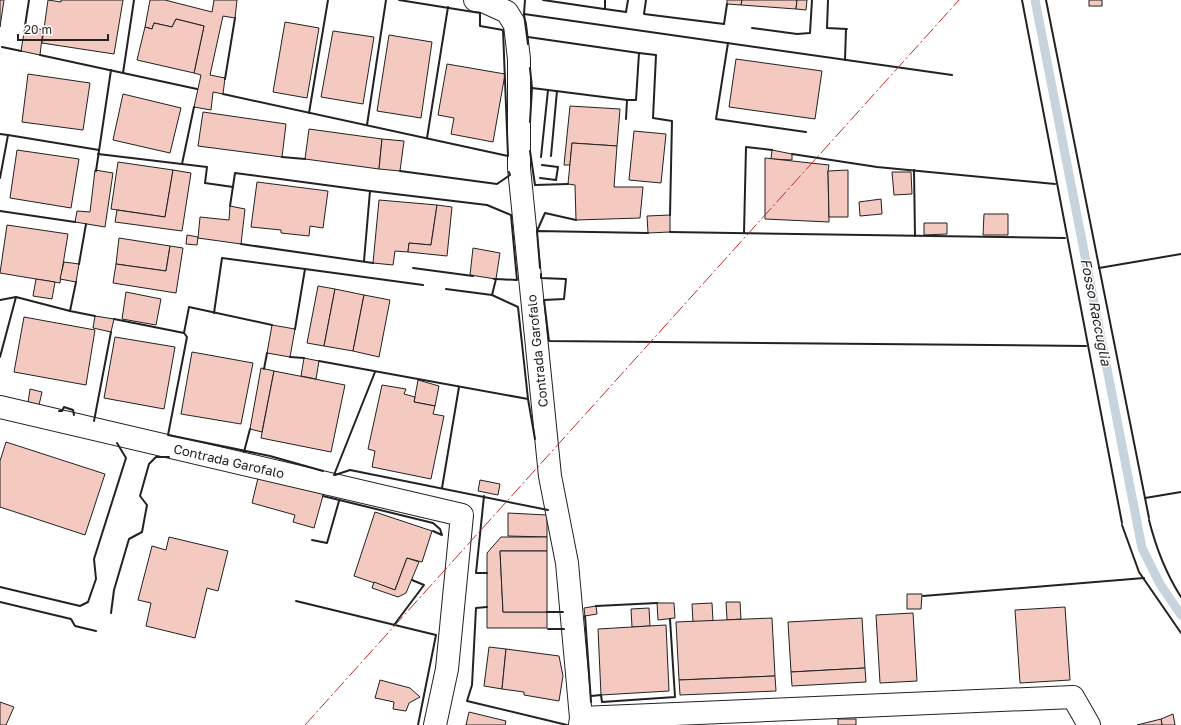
<svg xmlns="http://www.w3.org/2000/svg" width="1181" height="725" font-family="'Golos Text',sans-serif">
  <style>
    .lines { fill: none; stroke-linecap: round; stroke-linejoin: round }
    .stream { stroke: #c7d3dd; stroke-width: 9 }
    .building { fill: #f3c9c0; stroke: #222 }
    .minor-casing { stroke: #222; stroke-width: 24 }
    .minor { stroke: #fff; stroke-width: 22 }
    .wall { stroke: #222; stroke-width: 2 }
    .power { stroke: #c62828; stroke-width: 1; stroke-dasharray: 14 3 2 3; stroke-linecap: butt }
    .labels { text-anchor: middle; stroke-width: 3; stroke-linejoin: round; paint-order: stroke }
    .street-label { font-size: 13px; fill: #222; stroke: #fff }
    .water-label { font-size: 14px; font-style: italic; fill: #222; stroke: #fff }
  </style>
  <rect width="100%" height="100%" fill="#fff"/>
  <g class="lines">
    <path class="stream" d="M 1035,0 L 1142,548 L 1160,584 L 1181,615"/>
  </g>
  <g class="building">
    <path d="M 0,0 L 4,0 L 0,27 Z"/>
    <path d="M 48,0 L 61,2 L 61,0 L 123,0 L 114,54 L 42,43 Z"/>
    <path d="M 150,0 L 165,0 L 212,12 L 214,0 L 237,0 L 235,18 L 223,16 L 210,75 L 225,78 L 223,94 L 213,92 L 211,110 L 194,107 L 201,75 L 194,73 L 204,26 L 176,19 L 172,27 L 154,23 L 152,29 L 145,27 Z"/>
    <path d="M 727,0 L 742,0 L 741,5 L 727,4 Z"/>
    <path d="M 742,0 L 797,0 L 796,9 L 741,5 Z"/>
    <path d="M 797,0 L 807,0 L 806,10 L 796,9 Z"/>
    <rect x="1089" y="0" width="13" height="6"/>
    <path d="M 176,19 L 204,26 L 194,73 L 137,60 L 145,27 L 152,29 L 154,23 L 172,27 Z"/>
    <path d="M 285,22 L 319,28 L 307,98 L 273,92 Z"/>
    <path d="M 25,26 L 43,30 L 40,55 L 21,51 Z"/>
    <path d="M 333,31 L 374,37 L 363,104 L 321,97 Z"/>
    <path d="M 389,35 L 432,42 L 421,118 L 377,111 Z"/>
    <path d="M 736,59 L 822,71 L 815,119 L 729,107 Z"/>
    <path d="M 447,64 L 505,74 L 493,142 L 451,134 L 454,118 L 438,115 Z"/>
    <path d="M 28,74 L 90,83 L 83,130 L 22,122 Z"/>
    <path d="M 123,94 L 181,108 L 170,153 L 113,140 Z"/>
    <path d="M 570,106 L 620,109 L 617,146 L 572,143 L 570,165 L 564,165 Z"/>
    <path d="M 203,112 L 286,124 L 282,157 L 198,146 Z"/>
    <path d="M 309,129 L 382,139 L 379,169 L 305,159 Z"/>
    <path d="M 634,131 L 666,134 L 661,183 L 629,180 Z"/>
    <path d="M 382,139 L 404,141 L 400,171 L 379,169 Z"/>
    <path d="M 572,143 L 617,146 L 614,187 L 643,187 L 640,218 L 576,220 L 575,185 L 568,184 Z"/>
    <path d="M 17,150 L 79,159 L 71,208 L 10,198 Z"/>
    <path d="M 772,150 L 792,154 L 792,160 L 771,159 Z"/>
    <path d="M 765,158 L 829,165 L 828,171 L 829,222 L 765,219 Z"/>
    <path d="M 118,162 L 173,170 L 165,217 L 111,209 Z"/>
    <path d="M 95,170 L 113,173 L 105,227 L 75,222 L 77,211 L 90,212 Z"/>
    <path d="M 173,170 L 191,173 L 182,231 L 115,222 L 117,210 L 165,217 Z"/>
    <path d="M 848,170 L 848,217 L 829,217 L 828,171 Z"/>
    <path d="M 892,172 L 911,172 L 912,194 L 894,195 Z"/>
    <path d="M 257,182 L 328,191 L 323,228 L 310,226 L 309,236 L 281,233 L 281,230 L 251,227 Z"/>
    <path d="M 881,199 L 882,214 L 860,216 L 859,202 Z"/>
    <path d="M 379,200 L 437,205 L 431,245 L 409,243 L 408,252 L 395,251 L 393,265 L 373,263 Z"/>
    <path d="M 437,205 L 452,207 L 447,256 L 408,252 L 409,243 L 431,245 Z"/>
    <path d="M 230,206 L 245,209 L 241,244 L 198,238 L 200,217 L 229,220 Z"/>
    <path d="M 984,214 L 1008,214 L 1008,235 L 983,235 Z"/>
    <path d="M 670,215 L 670,232 L 648,233 L 647,216 Z"/>
    <path d="M 924,223 L 947,223 L 947,234 L 924,235 Z"/>
    <path d="M 7,225 L 68,234 L 60,283 L 0,273 Z"/>
    <path d="M 187,235 L 198,237 L 197,245 L 186,244 Z"/>
    <path d="M 119,238 L 170,246 L 166,271 L 116,264 Z"/>
    <path d="M 170,246 L 183,248 L 176,293 L 113,283 L 116,264 L 166,271 Z"/>
    <path d="M 473,248 L 500,253 L 496,279 L 470,275 Z"/>
    <path d="M 64,262 L 79,264 L 76,282 L 60,279 Z"/>
    <path d="M 36,279 L 55,282 L 52,299 L 33,296 Z"/>
    <path d="M 318,286 L 335,289 L 324,346 L 307,343 Z"/>
    <path d="M 335,289 L 364,295 L 353,351 L 324,346 Z"/>
    <path d="M 126,292 L 161,299 L 156,325 L 122,319 Z"/>
    <path d="M 364,295 L 390,300 L 379,357 L 353,351 Z"/>
    <path d="M 95,316 L 114,319 L 111,332 L 93,328 Z"/>
    <path d="M 24,317 L 95,330 L 86,385 L 14,372 Z"/>
    <path d="M 272,325 L 295,329 L 290,357 L 267,353 Z"/>
    <path d="M 115,337 L 175,347 L 164,409 L 104,398 Z"/>
    <path d="M 192,352 L 253,363 L 241,424 L 181,414 Z"/>
    <path d="M 304,358 L 319,361 L 316,379 L 301,376 Z"/>
    <path d="M 261,368 L 274,371 L 262,432 L 250,429 Z"/>
    <path d="M 274,371 L 345,385 L 331,452 L 261,438 Z"/>
    <path d="M 418,380 L 439,386 L 435,406 L 414,402 Z"/>
    <path d="M 382,385 L 406,389 L 404,394 L 415,397 L 414,402 L 435,406 L 433,414 L 444,416 L 431,479 L 372,467 L 375,451 L 368,449 Z"/>
    <path d="M 30,389 L 42,392 L 39,405 L 28,403 Z"/>
    <path d="M 6,442 L 105,474 L 85,535 L 0,507 L 0,461 Z"/>
    <path d="M 259,474 L 324,492 L 314,528 L 293,522 L 295,515 L 252,503 Z"/>
    <path d="M 480,480 L 500,484 L 498,495 L 478,491 Z"/>
    <path d="M 375,512 L 432,531 L 422,562 L 407,558 L 395,590 L 354,576 Z"/>
    <path d="M 508,513 L 547,515 L 547,537 L 508,536 Z"/>
    <path d="M 169,537 L 228,551 L 218,591 L 207,588 L 195,638 L 146,626 L 151,603 L 138,600 L 152,546 L 166,550 Z"/>
    <path d="M 501,537 L 547,537 L 547,551 L 500,551 L 503,612 L 547,612 L 547,628 L 487,628 L 487,553 Z"/>
    <path d="M 500,551 L 547,551 L 547,612 L 503,612 Z"/>
    <path d="M 407,558 L 419,562 L 406,593 L 398,597 L 372,588 L 374,582 L 395,590 Z"/>
    <path d="M 907,594 L 922,594 L 921,609 L 907,609 Z"/>
    <path d="M 726,602 L 740,602 L 741,619 L 727,620 Z"/>
    <path d="M 657,603 L 674,603 L 675,618 L 658,620 Z"/>
    <path d="M 712,603 L 713,621 L 693,622 L 692,604 Z"/>
    <path d="M 596,606 L 597,614 L 585,616 L 584,608 Z"/>
    <path d="M 1065,607 L 1070,680 L 1020,683 L 1015,610 Z"/>
    <path d="M 649,608 L 650,626 L 632,627 L 631,609 Z"/>
    <path d="M 913,613 L 917,681 L 880,683 L 876,615 Z"/>
    <path d="M 772,618 L 775,676 L 679,680 L 676,622 Z"/>
    <path d="M 862,618 L 865,668 L 791,672 L 788,622 Z"/>
    <path d="M 666,625 L 669,691 L 601,695 L 598,629 Z"/>
    <path d="M 489,647 L 506,649 L 502,689 L 484,686 Z"/>
    <path d="M 506,649 L 559,656 L 563,676 L 559,701 L 524,695 L 524,692 L 502,689 Z"/>
    <path d="M 865,668 L 866,682 L 792,686 L 791,672 Z"/>
    <path d="M 775,676 L 776,691 L 680,695 L 679,680 Z"/>
    <path d="M 380,680 L 410,688 L 420,697 L 409,703 L 406,711 L 393,709 L 394,702 L 375,698 Z"/>
    <path d="M 0,702 L 14,707 L 6,725 L 0,725 Z"/>
    <path d="M 469,712 L 506,721 L 505,725 L 466,725 Z"/>
    <path d="M 1173,714 L 1175,725 L 1162,725 L 1161,719 Z"/>
    <rect x="838" y="719" width="18" height="6"/>
    <path d="M 1161,719 L 1162,725 L 1137,725 Z"/>
  </g>
  <g class="lines">
    <defs>
      <g id="minor">
        <path d="M 475,0 L 483,1 L 507,12 L 515,25 L 519,59 L 519,168 L 550,476 L 567,563 L 581,718 L 580,725"/>
        <path d="M 0,407 L 462,515 L 447,669 L 435,725"/>
        <path d="M 581,718 L 1073,697 L 1089,725"/>
      </g>
    </defs>
    <use href="#minor" class="minor-casing"/>
    <use href="#minor" class="minor"/>
    <g class="wall">
      <path d="M 525,0 L 524,14 L 528,44"/>
      <path d="M 543,0 L 604,9"/>
      <path d="M 605,0 L 605,9 L 626,12 L 628,0"/>
      <path d="M 646,0 L 644,14 L 724,24 L 727,4"/>
      <path d="M 828,0 L 827,28 L 847,29"/>
      <path d="M 1022,0 L 1122,523"/>
      <path d="M 1046,0 L 1149,518"/>
      <path d="M 524,14 L 952,75"/>
      <path d="M 25,26 L 29,0"/>
      <path d="M 752,28 L 797,34 L 810,33 L 812,0"/>
      <path d="M 528,37 L 639,53 L 636,100 L 627,100"/>
      <path d="M 728,43 L 716,119 L 806,132"/>
      <path d="M 2,47 L 21,51"/>
      <path d="M 639,53 L 656,55 L 653,118 L 672,121 L 670,215"/>
      <path d="M 40,55 L 197,89"/>
      <path d="M 845,60 L 846,29"/>
      <path d="M 530,68 L 532,88 L 530,122"/>
      <path d="M 123,73 L 134,0"/>
      <path d="M 225,79 L 235,18"/>
      <path d="M 532,88 L 548,90"/>
      <path d="M 223,94 L 508,156 L 503,30 L 480,26 L 480,13 L 399,0"/>
      <path d="M 309,113 L 328,0"/>
      <path d="M 367,125 L 386,0"/>
      <path d="M 0,134 L 8,135"/>
      <path d="M 427,138 L 448,7"/>
      <path d="M 530,151 L 535,185 L 568,184"/>
      <path d="M 98,154 L 207,167 L 205,183 L 233,187"/>
      <path d="M 792,154 L 877,167 L 1055,184"/>
      <path d="M 551,156 L 557,91"/>
      <path d="M 282,157 L 305,159"/>
      <path d="M 541,157 L 548,90 L 627,100 L 626,119"/>
      <path d="M 182,164 L 194,107"/>
      <path d="M 914,170 L 915,236"/>
      <path d="M 96,171 L 111,70"/>
      <path d="M 400,171 L 497,184 L 510,175 L 509,172"/>
      <path d="M 0,178 L 8,135 L 99,150"/>
      <path d="M 540,178 L 556,180 L 558,167 L 542,165"/>
      <path d="M 230,206 L 235,173 L 370,191"/>
      <path d="M 0,211 L 75,222"/>
      <path d="M 537,231 L 545,213 L 576,220"/>
      <path d="M 670,232 L 1065,238"/>
      <path d="M 744,233 L 746,147 L 772,150"/>
      <path d="M 241,244 L 373,263"/>
      <path d="M 364,261 L 370,191 L 487,205 L 511,215 L 517,280 L 496,279"/>
      <path d="M 79,264 L 86,224"/>
      <path d="M 413,268 L 473,276"/>
      <path d="M 540,268 L 537,231 L 648,233"/>
      <path d="M 1099,268 L 1181,254"/>
      <path d="M 541,274 L 541,278 L 566,279 L 564,299 L 544,300 L 549,341 L 1086,346"/>
      <path d="M 446,289 L 492,295 L 518,307 L 528,399 L 535,439"/>
      <path d="M 492,295 L 496,279 L 494,279"/>
      <path d="M 0,300 L 16,297"/>
      <path d="M 70,311 L 95,316"/>
      <path d="M 214,313 L 222,258 L 305,269"/>
      <path d="M 114,319 L 184,333 L 189,307 L 272,325"/>
      <path d="M 295,329 L 305,269 L 423,285"/>
      <path d="M 184,333 L 187,337 L 168,435 L 270,456 L 323,471"/>
      <path d="M 0,357 L 16,297 L 70,311 L 76,282"/>
      <path d="M 290,357 L 304,358"/>
      <path d="M 319,361 L 528,399"/>
      <path d="M 264,369 L 267,353"/>
      <path d="M 59,411 L 62,411 L 64,407 L 73,410 L 74,415"/>
      <path d="M 94,421 L 111,332"/>
      <path d="M 244,452 L 250,429"/>
      <path d="M 334,475 L 375,372"/>
      <path d="M 335,475 L 350,470 L 548,510"/>
      <path d="M 442,488 L 459,387"/>
      <path d="M 323,496 L 433,523 L 440,529 L 442,535 L 433,531"/>
      <path d="M 484,496 L 476,573 L 487,573"/>
      <path d="M 1145,498 L 1181,492"/>
      <path d="M 1149,520 C 1156,548 1165,572 1181,597"/>
      <path d="M 1122,525 L 1139,572 L 1181,633"/>
      <path d="M 312,540 L 327,543 L 339,501"/>
      <path d="M 0,587 L 80,606 L 88,602 L 96,579 L 94,559 L 126,458 L 117,443"/>
      <path d="M 923,596 L 1144,578"/>
      <path d="M 296,601 L 436,635 L 418,725"/>
      <path d="M 0,602 L 71,619 L 75,626 L 96,631"/>
      <path d="M 596,606 L 657,603"/>
      <path d="M 487,607 L 476,608 L 472,685 L 467,701 L 567,725"/>
      <path d="M 547,612 L 563,612"/>
      <path d="M 111,613 L 114,590 L 129,539 L 142,532 L 147,505 L 140,496 L 149,464 L 156,457 L 169,457"/>
      <path d="M 585,616 L 591,702"/>
      <path d="M 394,625 L 424,585 L 412,580"/>
      <path d="M 548,629 L 564,629"/>
      <path d="M 591,696 L 601,695 L 602,702 L 675,697 L 670,619"/>
    </g>
    <path class="power" d="M 305,725 L 959,0"/>
  </g>
  <g class="labels">
    <g class="street-label">
      <text transform="translate(537 351) rotate(-96)" y="5">Contrada Garofalo</text>
      <text transform="translate(229 461) rotate(13)" y="5">Contrada Garofalo</text>
    </g>
    <g class="water-label">
      <text transform="translate(1096 312) rotate(79)" y="5">Fosso Raccuglia</text>
    </g>
  </g>
  <path d="M18 34v6h90v-6" fill="none" stroke="#222222" stroke-width="2"/>
  <text x="24" y="34" font-size="12" fill="#222222" stroke="#ffffff" stroke-width="3" paint-order="stroke">20 m</text>
</svg>
